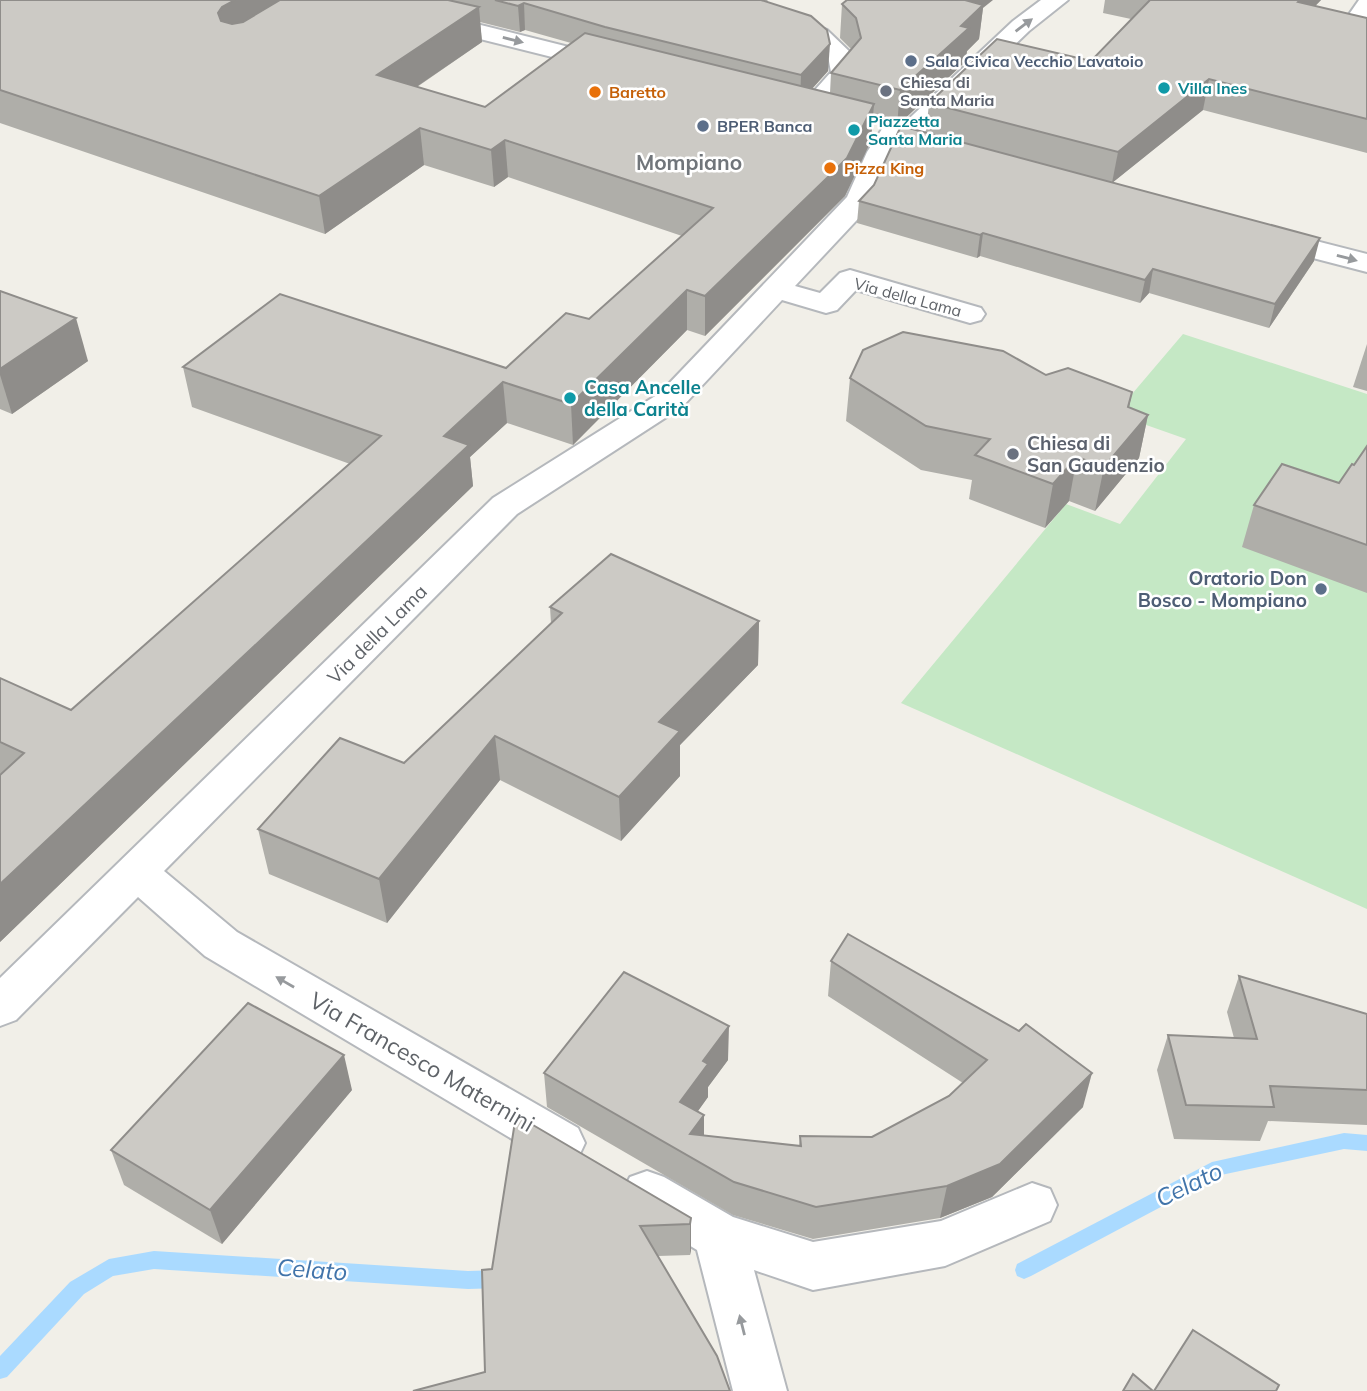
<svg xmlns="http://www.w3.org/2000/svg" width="1367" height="1391" font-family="Mulish,sans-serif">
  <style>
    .green { fill: #c5e8c5 }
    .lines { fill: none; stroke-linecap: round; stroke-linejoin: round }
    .stream { fill: #aadaff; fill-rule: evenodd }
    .street-casing { stroke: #b5b8bc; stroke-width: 4 }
    .street { fill: #fff; fill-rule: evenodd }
    .wall { fill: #afaea9; fill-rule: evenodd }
    .shaded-wall { fill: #8f8d8a }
    .building { fill: #cccac5; stroke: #8f8d8a; stroke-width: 2 }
    .oneway { fill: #979a9d }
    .service-dot { fill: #5c6f8a; stroke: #fff; stroke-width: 2.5 }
    .culture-dot { fill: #0f9aa8; stroke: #fff; stroke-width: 2.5 }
    .worship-dot { fill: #6b7280; stroke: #fff; stroke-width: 2.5 }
    .food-dot { fill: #e8710a; stroke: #fff; stroke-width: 2.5 }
    .labels { text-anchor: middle; stroke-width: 5; stroke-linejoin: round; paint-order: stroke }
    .far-service-label { font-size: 16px; font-weight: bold; fill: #4e5e75; stroke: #fff; text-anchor: start }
    .far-worship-label { font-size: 16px; font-weight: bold; fill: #5b616d; stroke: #fff; text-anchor: start }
    .far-culture-label { font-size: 16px; font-weight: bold; fill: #0d838f; stroke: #fff; text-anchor: start }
    .far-food-label { font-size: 16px; font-weight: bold; fill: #c56008; stroke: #fff; text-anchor: start }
    .far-street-label { font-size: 16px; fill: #5f6368; stroke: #fff }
    .culture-label { font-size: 19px; font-weight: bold; fill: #0d838f; stroke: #fff; text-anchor: start }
    .worship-label { font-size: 19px; font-weight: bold; fill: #5b616d; stroke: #fff; text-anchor: start }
    .service-label { font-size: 19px; font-weight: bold; fill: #4e5e75; stroke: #fff; text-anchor: end }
    .street-label { font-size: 19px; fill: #5f6368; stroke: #fff }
    .far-district-label { font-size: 21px; font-weight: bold; fill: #70757a; stroke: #fff }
    .near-street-label { font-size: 23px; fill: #5f6368; stroke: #fff }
    .near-water-label { font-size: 24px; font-style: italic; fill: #4174aa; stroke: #fff }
  </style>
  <rect width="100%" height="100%" fill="#f1efe8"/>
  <path class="green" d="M 1183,334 L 1367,394 L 1367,909 L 901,703 L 1066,504 L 1120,524 L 1186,439 L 1115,414 Z"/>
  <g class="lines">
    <g class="stream">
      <path d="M 1344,1133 L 1367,1135 L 1367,1151 L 1344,1149 L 1221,1175 L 1031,1276 L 1024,1279 L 1017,1276 L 1015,1270 L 1017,1264 L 1212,1162 Z"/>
      <path d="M 154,1251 L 468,1271 L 501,1270 L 508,1273 L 510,1279 L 508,1285 L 501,1288 L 468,1289 L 154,1269 L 113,1276 L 84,1294 L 7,1377 L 0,1379 L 0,1356 L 70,1282 L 109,1259 Z"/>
    </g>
    <defs>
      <g id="street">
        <path d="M 340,0 L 380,0 L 621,60 L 624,65 L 621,70 L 612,72 L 344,5 Z"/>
        <path d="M 697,0 L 733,0 L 827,30 L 852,54 L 856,73 L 816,119 L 807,122 L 798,119 L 794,114 L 798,109 L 831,72 L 828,56 L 811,40 L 701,5 Z"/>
        <path d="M 1041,0 L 1068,0 L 1029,31 L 912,144 L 898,145 L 870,206 L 795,286 L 820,293 L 840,273 L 850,270 L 981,308 L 985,314 L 981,320 L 970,323 L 856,290 L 837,310 L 826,313 L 782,300 L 682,407 L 517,514 L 164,871 L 237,932 L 578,1128 L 585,1143 L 578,1158 L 561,1164 L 544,1158 L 205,956 L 138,897 L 16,1020 L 0,1026 L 0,978 L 493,498 L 660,393 L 847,197 L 867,152 L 882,129 L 898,129 L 1013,21 Z"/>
        <path d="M 1359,0 L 1367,0 L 1367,39 L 1359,37 L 1343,23 Z"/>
        <path d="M 1265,228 L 1367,254 L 1367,272 L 1255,243 L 1251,237 L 1255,231 Z"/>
        <path d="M 647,1171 L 664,1177 L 733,1217 L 813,1242 L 941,1221 L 1032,1183 L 1050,1189 L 1057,1205 L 1050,1221 L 945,1266 L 813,1290 L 754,1270 L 787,1391 L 733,1391 L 697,1250 L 630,1209 L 622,1193 L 630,1177 Z"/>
      </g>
    </defs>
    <use href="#street" class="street-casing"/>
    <use href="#street" class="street"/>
  </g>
  <g class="wall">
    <path d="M 0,0 L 768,0 L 766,2 L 828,71 L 812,89 L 830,93 L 831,73 L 851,49 L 840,38 L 842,4 L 983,8 L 979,39 L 967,51 L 965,62 L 897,126 L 872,120 L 871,141 L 845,196 L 705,336 L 687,330 L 573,445 L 507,423 L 470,457 L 473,486 L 0,942 L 0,678 L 71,710 L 350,464 L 192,407 L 183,367 L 506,368 L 589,319 L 682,236 L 508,177 L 494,187 L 424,165 L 325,234 L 0,123 ZM 480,22 L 520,32 L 525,30 L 571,43 L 485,107 L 417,87 L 482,42 Z"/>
    <path d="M 1105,0 L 1321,0 L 1315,6 L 1367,18 L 1367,153 L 1203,110 L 1113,182 L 1314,261 L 1269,328 L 1149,293 L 1140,303 L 980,256 L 977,258 L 857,223 L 859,201 L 926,133 L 929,103 L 1091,61 L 1131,19 L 1103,13 Z"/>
    <path d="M 0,291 L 88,361 L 12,414 L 0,409 Z"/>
    <path d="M 1367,344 L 1367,391 L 1353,387 Z"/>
    <path d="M 1046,375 L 1132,392 L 1129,407 L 1148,415 L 1139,458 L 1095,511 L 1069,501 L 1045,528 L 969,499 L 972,480 L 921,470 L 846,421 L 850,378 Z"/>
    <path d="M 1367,446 L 1367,593 L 1242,547 L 1254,505 L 1339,483 L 1354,465 Z"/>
    <path d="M 550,607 L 759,621 L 758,665 L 680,745 L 680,776 L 621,841 L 500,780 L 387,923 L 269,874 L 258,829 L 404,763 L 551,623 Z"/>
    <path d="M 831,961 L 1083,1107 L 992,1197 L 940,1218 L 813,1239 L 733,1215 L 547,1107 L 544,1073 L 728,1060 L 708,1087 L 708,1097 L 698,1111 L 704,1115 L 704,1136 L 799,1146 L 800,1136 L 872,1137 L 949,1096 L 963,1083 L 828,996 Z"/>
    <path d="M 1239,976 L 1367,1014 L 1367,1125 L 1268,1121 L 1260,1141 L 1174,1139 L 1157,1070 L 1168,1035 L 1234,1038 L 1227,1012 Z"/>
    <path d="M 352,1090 L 222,1244 L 124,1185 L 111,1150 Z"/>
    <path d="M 516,1115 L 691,1218 L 691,1250 L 690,1255 L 658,1256 L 485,1372 L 492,1269 Z"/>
  </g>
  <g class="shaded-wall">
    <path d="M 235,0 L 301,0 L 225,49 L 218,13 L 222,7 Z"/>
    <path d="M 956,0 L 993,0 L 983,8 L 979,39 L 967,51 L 965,62 L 897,126 L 900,90 Z"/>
    <path d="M 1300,0 L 1321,0 L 1291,31 L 1298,2 Z"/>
    <path d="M 524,3 L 525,30 L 520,32 L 518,6 Z"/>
    <path d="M 479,7 L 482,42 L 381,111 L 377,75 Z"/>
    <path d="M 830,44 L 828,71 L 800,102 L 801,75 Z"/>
    <path d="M 1209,79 L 1203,110 L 1112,183 L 1118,152 Z"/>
    <path d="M 874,104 L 871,141 L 845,196 L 705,336 L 705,296 Z"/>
    <path d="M 420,128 L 424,165 L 325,234 L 319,196 Z"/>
    <path d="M 505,140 L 508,177 L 494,187 L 491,150 Z"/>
    <path d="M 983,233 L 980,256 L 977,258 L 980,235 Z"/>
    <path d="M 1320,238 L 1314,261 L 1269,328 L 1275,304 Z"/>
    <path d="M 1153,269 L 1149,293 L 1140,303 L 1145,280 Z"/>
    <path d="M 687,290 L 687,330 L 573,445 L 571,404 Z"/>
    <path d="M 76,318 L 88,361 L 12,414 L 0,375 L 0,369 Z"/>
    <path d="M 503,382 L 507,423 L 470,457 L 473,486 L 0,942 L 0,884 L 444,436 Z"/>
    <path d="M 1132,392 L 1123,436 L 1148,415 L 1139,458 L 1095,511 L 1104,467 Z"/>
    <path d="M 1077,457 L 1069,501 L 1045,528 L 1053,484 Z"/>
    <path d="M 759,621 L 758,665 L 680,745 L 680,776 L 621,841 L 619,797 L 659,722 Z"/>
    <path d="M 495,736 L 500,780 L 387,923 L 379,879 Z"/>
    <path d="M 729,1026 L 728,1060 L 708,1087 L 708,1097 L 680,1136 L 680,1102 L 703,1061 Z"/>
    <path d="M 344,1055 L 352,1090 L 222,1244 L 210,1210 Z"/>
    <path d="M 1092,1073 L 1083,1107 L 992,1197 L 940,1218 L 947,1186 Z"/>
    <path d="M 704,1115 L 704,1149 L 690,1134 Z"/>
    <path d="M 691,1218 L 691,1250 L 690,1255 L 690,1224 Z"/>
  </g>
  <g class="building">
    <path d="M 0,0 L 235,0 L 222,7 L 218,13 L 221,21 L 232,24 L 243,22 L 280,0 L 448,0 L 479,7 L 377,75 L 485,107 L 585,33 L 874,104 L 847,158 L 829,176 L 705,296 L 687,290 L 571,404 L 503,382 L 444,436 L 469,445 L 0,884 L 0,775 L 24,753 L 0,742 L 0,678 L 71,710 L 381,436 L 183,367 L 280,294 L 506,368 L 566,313 L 589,319 L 713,208 L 505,140 L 491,150 L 420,128 L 319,196 L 0,90 Z"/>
    <path d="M 495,0 L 761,0 L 811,16 L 827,30 L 830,44 L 801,75 L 605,27 L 524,3 L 518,6 Z"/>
    <path d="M 847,0 L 965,0 L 983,5 L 961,26 L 969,28 L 900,90 L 831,73 L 861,38 L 856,18 L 842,4 Z"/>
    <path d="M 1150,0 L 1300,0 L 1298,2 L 1367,18 L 1367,119 L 1209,79 L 1118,152 L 929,103 L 997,39 L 1091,61 Z"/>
    <path d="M 901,126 L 1320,238 L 1275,304 L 1153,269 L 1145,280 L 983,233 L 980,235 L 859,201 L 874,185 Z"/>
    <path d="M 0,291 L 76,318 L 0,369 Z"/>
    <path d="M 903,332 L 1003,351 L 1046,375 L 1068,368 L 1132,392 L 1128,407 L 1148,415 L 1104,467 L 1077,457 L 1053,484 L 975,455 L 990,439 L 926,426 L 850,378 L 863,350 Z"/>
    <path d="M 1367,446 L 1367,545 L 1254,505 L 1282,464 L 1339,483 L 1352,464 L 1354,465 Z"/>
    <path d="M 611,554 L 759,621 L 659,722 L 680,731 L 619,797 L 495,736 L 379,879 L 258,829 L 340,738 L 404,763 L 562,613 L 550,607 Z"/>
    <path d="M 848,934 L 1019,1031 L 1026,1024 L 1092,1073 L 1000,1164 L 947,1186 L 816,1207 L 734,1182 L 544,1073 L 624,972 L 729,1026 L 703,1061 L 708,1064 L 680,1102 L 704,1115 L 690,1134 L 801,1146 L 800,1136 L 872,1137 L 949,1096 L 987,1060 L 831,961 Z"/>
    <path d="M 1239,976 L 1367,1014 L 1367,1090 L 1270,1086 L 1274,1107 L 1186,1105 L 1168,1035 L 1257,1039 Z"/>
    <path d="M 248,1003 L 344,1055 L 210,1210 L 111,1150 Z"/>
    <path d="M 516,1115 L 691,1218 L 690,1224 L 640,1226 L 717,1356 L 730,1391 L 413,1391 L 485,1372 L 482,1270 L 492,1269 Z"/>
    <path d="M 1193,1330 L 1279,1385 L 1276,1391 L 1154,1391 Z"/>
    <path d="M 1133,1374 L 1153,1391 L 1123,1391 Z"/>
  </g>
  <defs><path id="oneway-solid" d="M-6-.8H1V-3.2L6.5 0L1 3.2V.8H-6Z" transform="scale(1.75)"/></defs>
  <g class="oneway">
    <use href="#oneway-solid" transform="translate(1024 25) rotate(-37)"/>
    <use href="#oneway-solid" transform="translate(513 40) rotate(14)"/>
    <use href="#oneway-solid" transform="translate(1347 258) rotate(15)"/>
    <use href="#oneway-solid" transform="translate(285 982) rotate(-150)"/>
    <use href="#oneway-solid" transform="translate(742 1325) rotate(-104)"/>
  </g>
  <g class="service-dot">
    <circle cx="911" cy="61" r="7"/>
    <circle cx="703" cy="126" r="7"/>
    <circle cx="1321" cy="589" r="7"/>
  </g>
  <g class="culture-dot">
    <circle cx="1164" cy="88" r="7"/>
    <circle cx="854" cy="130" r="7"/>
    <circle cx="570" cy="398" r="7"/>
  </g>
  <g class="worship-dot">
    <circle cx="886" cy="91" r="7"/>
    <circle cx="1013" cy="454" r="7"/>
  </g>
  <g class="food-dot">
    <circle cx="595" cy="92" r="7"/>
    <circle cx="830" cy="168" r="7"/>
  </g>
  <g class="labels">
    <g class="far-service-label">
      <text x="925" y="67">Sala Civica Vecchio Lavatoio</text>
      <text x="717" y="132">BPER Banca</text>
    </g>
    <g class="far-worship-label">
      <text x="900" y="88">Chiesa di<tspan x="900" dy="18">Santa Maria</tspan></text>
    </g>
    <g class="far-culture-label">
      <text x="1178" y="94">Villa Ines</text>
      <text x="868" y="127">Piazzetta<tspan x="868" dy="18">Santa Maria</tspan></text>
    </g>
    <g class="far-food-label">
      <text x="609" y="98">Baretto</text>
      <text x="844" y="174">Pizza King</text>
    </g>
    <g class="far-street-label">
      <text transform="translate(908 297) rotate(15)" y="6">Via della Lama</text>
    </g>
    <g class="culture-label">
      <text x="584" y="394">Casa Ancelle<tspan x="584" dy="22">della Carità</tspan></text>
    </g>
    <g class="worship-label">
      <text x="1027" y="450">Chiesa di<tspan x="1027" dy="22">San Gaudenzio</tspan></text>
    </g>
    <g class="service-label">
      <text x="1307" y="585">Oratorio Don<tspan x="1307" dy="22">Bosco - Mompiano</tspan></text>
    </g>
    <g class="street-label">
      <text transform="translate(377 634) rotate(-45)" y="7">Via della Lama</text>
    </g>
    <g class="far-district-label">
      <text x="689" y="170">Mompiano</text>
    </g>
    <g class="near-street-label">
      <text transform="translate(422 1062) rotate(30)" y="8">Via Francesco Maternini</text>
    </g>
    <g class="near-water-label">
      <text transform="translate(1189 1185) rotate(-26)" y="8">Celato</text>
      <text transform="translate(312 1270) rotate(4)" y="8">Celato</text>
    </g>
  </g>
</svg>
